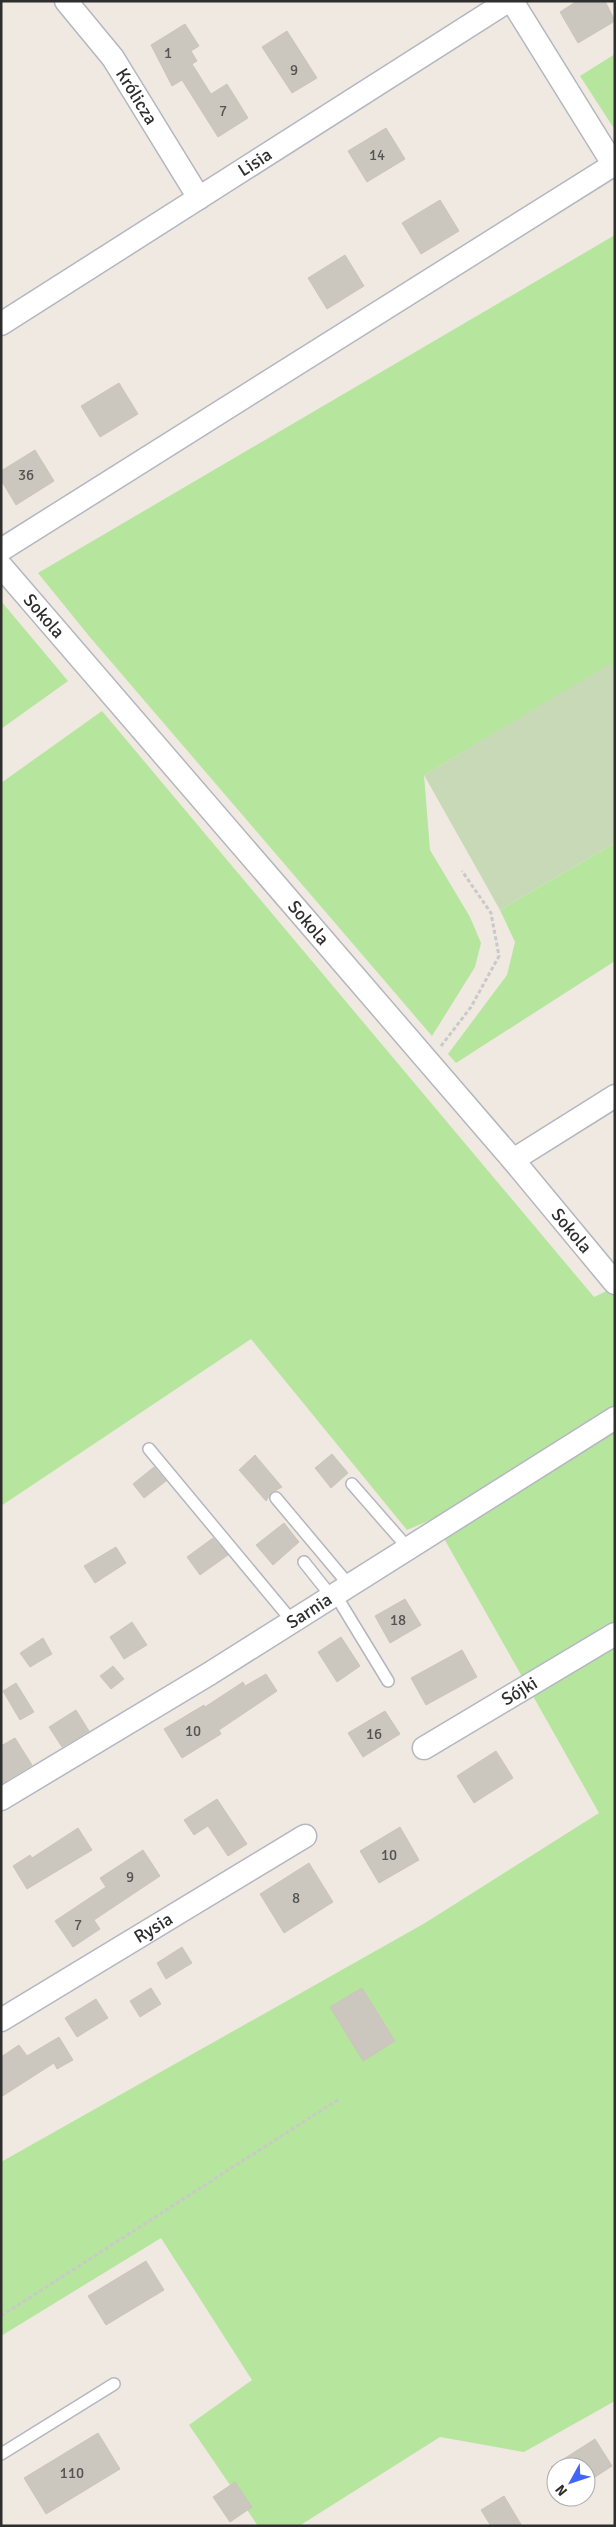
<svg xmlns="http://www.w3.org/2000/svg" width="616" height="2527" font-family="Signika,sans-serif">
  <style>
    .green { fill: #b6e59e }
    .cemetery { fill: #c8d9b8 }
    .building { fill: #cbc7bf; stroke: #cbc5ba }
    .lines { fill: none; stroke-linecap: round; stroke-linejoin: round }
    .service-casing { stroke: #b4b7c1; stroke-width: 14 }
    .minor-casing { stroke: #b4b7c1; stroke-width: 25 }
    .path { stroke: #c9c9c9; stroke-width: 3; stroke-dasharray: 4 2.5; stroke-linecap: butt }
    .service { stroke: #fff; stroke-width: 11 }
    .minor { stroke: #fff; stroke-width: 22 }
    .labels { text-anchor: middle; stroke-width: 4.5; stroke-linejoin: round; paint-order: stroke }
    .number-label { font-size: 15px; fill: #555452 }
    .street-label { font-size: 18px; fill: #2e2e2e; stroke: #fff }
  </style>
  <rect width="100%" height="100%" fill="#efe9e1"/>
  <g class="green">
    <path d="M 615,54 L 615,130 L 580,76 Z"/>
    <path d="M 615,235 L 615,673 L 610,665 L 424,775 L 430,850 L 470,917 L 481,943 L 475,967 L 432,1036 L 89,636 L 38,573 Z"/>
    <path d="M 1,601 L 68,681 L 1,729 Z"/>
    <path d="M 102,711 L 594,1297 L 615,1287 L 615,2401 L 524,2452 L 440,2437 L 299,2526 L 258,2526 L 189,2425 L 252,2380 L 161,2238 L 1,2336 L 1,2162 L 425,1923 L 599,1813 L 433,1519 L 407,1530 L 251,1339 L 1,1506 L 1,783 Z"/>
    <path d="M 615,843 L 615,961 L 456,1063 L 448,1054 L 507,975 L 515,942 L 500,910 Z"/>
  </g>
  <path class="cemetery" d="M 610,664 L 615,673 L 615,843 L 500,910 L 424,775 Z"/>
  <g class="building">
    <path d="M 577,1 L 605,1 L 615,21 L 578,43 L 560,12 Z"/>
    <path d="M 185,24 L 199,46 L 191,51 L 197,61 L 192,64 L 211,94 L 227,84 L 248,118 L 218,137 L 182,80 L 172,86 L 151,45 Z"/>
    <path d="M 287,31 L 317,78 L 292,93 L 262,47 Z"/>
    <path d="M 386,128 L 405,159 L 367,182 L 348,151 Z"/>
    <path d="M 440,200 L 459,231 L 421,254 L 402,223 Z"/>
    <path d="M 345,255 L 364,286 L 327,309 L 308,278 Z"/>
    <path d="M 119,383 L 138,414 L 100,437 L 81,406 Z"/>
    <path d="M 35,450 L 54,481 L 16,505 L 1,480 L 1,471 Z"/>
    <path d="M 332,1454 L 348,1473 L 331,1488 L 315,1468 Z"/>
    <path d="M 255,1455 L 282,1487 L 271,1493 L 266,1501 L 239,1470 Z"/>
    <path d="M 154,1467 L 166,1481 L 144,1498 L 133,1484 Z"/>
    <path d="M 284,1523 L 299,1542 L 273,1565 L 256,1545 Z"/>
    <path d="M 213,1538 L 228,1555 L 200,1575 L 187,1557 Z"/>
    <path d="M 116,1547 L 126,1563 L 95,1583 L 84,1566 Z"/>
    <path d="M 405,1599 L 421,1625 L 390,1643 L 375,1616 Z"/>
    <path d="M 132,1622 L 147,1645 L 124,1659 L 110,1637 Z"/>
    <path d="M 341,1637 L 360,1666 L 337,1682 L 318,1652 Z"/>
    <path d="M 43,1638 L 52,1654 L 30,1667 L 20,1653 Z"/>
    <path d="M 462,1650 L 477,1677 L 426,1705 L 411,1678 Z"/>
    <path d="M 113,1666 L 124,1679 L 111,1689 L 100,1676 Z"/>
    <path d="M 266,1674 L 277,1691 L 219,1730 L 221,1734 L 182,1758 L 164,1729 L 204,1705 L 205,1707 L 243,1682 L 245,1686 Z"/>
    <path d="M 16,1683 L 34,1712 L 20,1720 L 3,1691 Z"/>
    <path d="M 76,1710 L 89,1731 L 62,1747 L 49,1727 Z"/>
    <path d="M 385,1711 L 400,1734 L 363,1757 L 348,1733 Z"/>
    <path d="M 15,1738 L 32,1765 L 1,1784 L 1,1746 Z"/>
    <path d="M 496,1751 L 513,1778 L 474,1803 L 457,1776 Z"/>
    <path d="M 217,1799 L 247,1844 L 228,1856 L 208,1826 L 194,1835 L 184,1820 Z"/>
    <path d="M 400,1827 L 419,1860 L 379,1883 L 360,1851 Z"/>
    <path d="M 78,1828 L 92,1850 L 27,1889 L 13,1866 L 30,1855 L 32,1858 Z"/>
    <path d="M 143,1850 L 160,1876 L 94,1920 L 100,1929 L 73,1947 L 55,1921 L 106,1887 L 100,1878 Z"/>
    <path d="M 309,1863 L 333,1902 L 284,1933 L 260,1894 Z"/>
    <path d="M 182,1947 L 192,1963 L 166,1979 L 157,1963 Z"/>
    <path d="M 151,1988 L 161,2004 L 140,2017 L 130,2001 Z"/>
    <path d="M 362,1988 L 395,2041 L 363,2061 L 330,2007 Z"/>
    <path d="M 96,1999 L 108,2018 L 77,2037 L 65,2018 Z"/>
    <path d="M 59,2037 L 73,2060 L 57,2069 L 54,2063 L 1,2097 L 1,2057 L 19,2045 L 27,2056 Z"/>
    <path d="M 146,2261 L 164,2290 L 106,2325 L 88,2296 Z"/>
    <path d="M 98,2433 L 120,2469 L 46,2514 L 24,2478 Z"/>
    <path d="M 595,2439 L 612,2466 L 586,2483 L 586,2467 L 551,2467 Z"/>
    <path d="M 235,2482 L 252,2507 L 230,2522 L 213,2497 Z"/>
    <path d="M 504,2496 L 522,2526 L 491,2526 L 481,2510 Z"/>
  </g>
  <g class="lines">
    <defs>
      <g id="service">
        <path d="M 149,1449 L 292,1621"/>
        <path d="M 352,1484 L 408,1548"/>
        <path d="M 276,1498 L 349,1585"/>
        <path d="M 304,1562 L 331,1596"/>
        <path d="M 335,1594 L 388,1681"/>
        <path d="M 1,2454 L 114,2384"/>
      </g>
      <g id="minor">
        <path id="s1" d="M 66,1 L 113,58 L 199,198"/>
        <path d="M 512,1 L 615,167"/>
        <path id="s2" d="M 1,324 L 508,1"/>
        <path d="M 1,550 L 613,165"/>
        <path id="s3" d="M 1,566 L 513,1160 L 615,1283"/>
        <path d="M 513,1160 L 615,1096"/>
        <path id="s4" d="M 424,1748 L 615,1634"/>
        <path id="s5" d="M 1,1799 L 209,1674 L 615,1418"/>
        <path id="s6" d="M 1,2020 L 305,1836"/>
      </g>
    </defs>
    <use href="#service" class="service-casing"/>
    <use href="#minor" class="minor-casing"/>
    <g class="path">
      <path d="M 441,1046 L 471,1007 L 499,956 L 491,913 L 462,871"/>
      <path d="M 1,2316 L 339,2099"/>
    </g>
    <use href="#service" class="service"/>
    <use href="#minor" class="minor"/>
  </g>
  <g class="labels">
    <g class="number-label">
      <text x="168" y="58">1</text>
      <text x="294" y="75">9</text>
      <text x="223" y="116">7</text>
      <text x="377" y="160">14</text>
      <text x="26" y="480">36</text>
      <text x="398" y="1625">18</text>
      <text x="193" y="1736">10</text>
      <text x="374" y="1739">16</text>
      <text x="389" y="1860">10</text>
      <text x="130" y="1882">9</text>
      <text x="296" y="1903">8</text>
      <text x="78" y="1930">7</text>
      <text x="72" y="2478">110</text>
    </g>
    <g class="street-label">
      <text dy="6" stroke="none"><textPath href="#s1" startOffset="119">Królicza</textPath></text>
      <text dy="6" stroke="none"><textPath href="#s2" startOffset="301">Lisia</textPath></text>
      <text dy="6" stroke="none"><textPath href="#s3" startOffset="66">Sokola</textPath></text>
      <text dy="6" stroke="none"><textPath href="#s3" startOffset="471">Sokola</textPath></text>
      <text dy="6" stroke="none"><textPath href="#s3" startOffset="876">Sokola</textPath></text>
      <text dy="6" stroke="none"><textPath href="#s5" startOffset="361">Sarnia</textPath></text>
      <text dy="6" stroke="none"><textPath href="#s4" startOffset="111">Sójki</textPath></text>
      <text dy="6" stroke="none"><textPath href="#s6" startOffset="178">Rysia</textPath></text>
    </g>
  </g>
  <rect width="616" height="2527" fill="none" stroke="#2e2e2e" stroke-width="5"/>
  <g transform="translate(571 2482) rotate(230)"><circle r="24" fill="#ffffff" stroke="#ababab"/>
  <path d="M0-4L9 19L0 12L-9 19Z" fill="#4264fb"/>
  <text y="-8" font-size="14" font-weight="bold" text-anchor="middle" fill="#2e2e2e">N</text>
  </g>
</svg>
